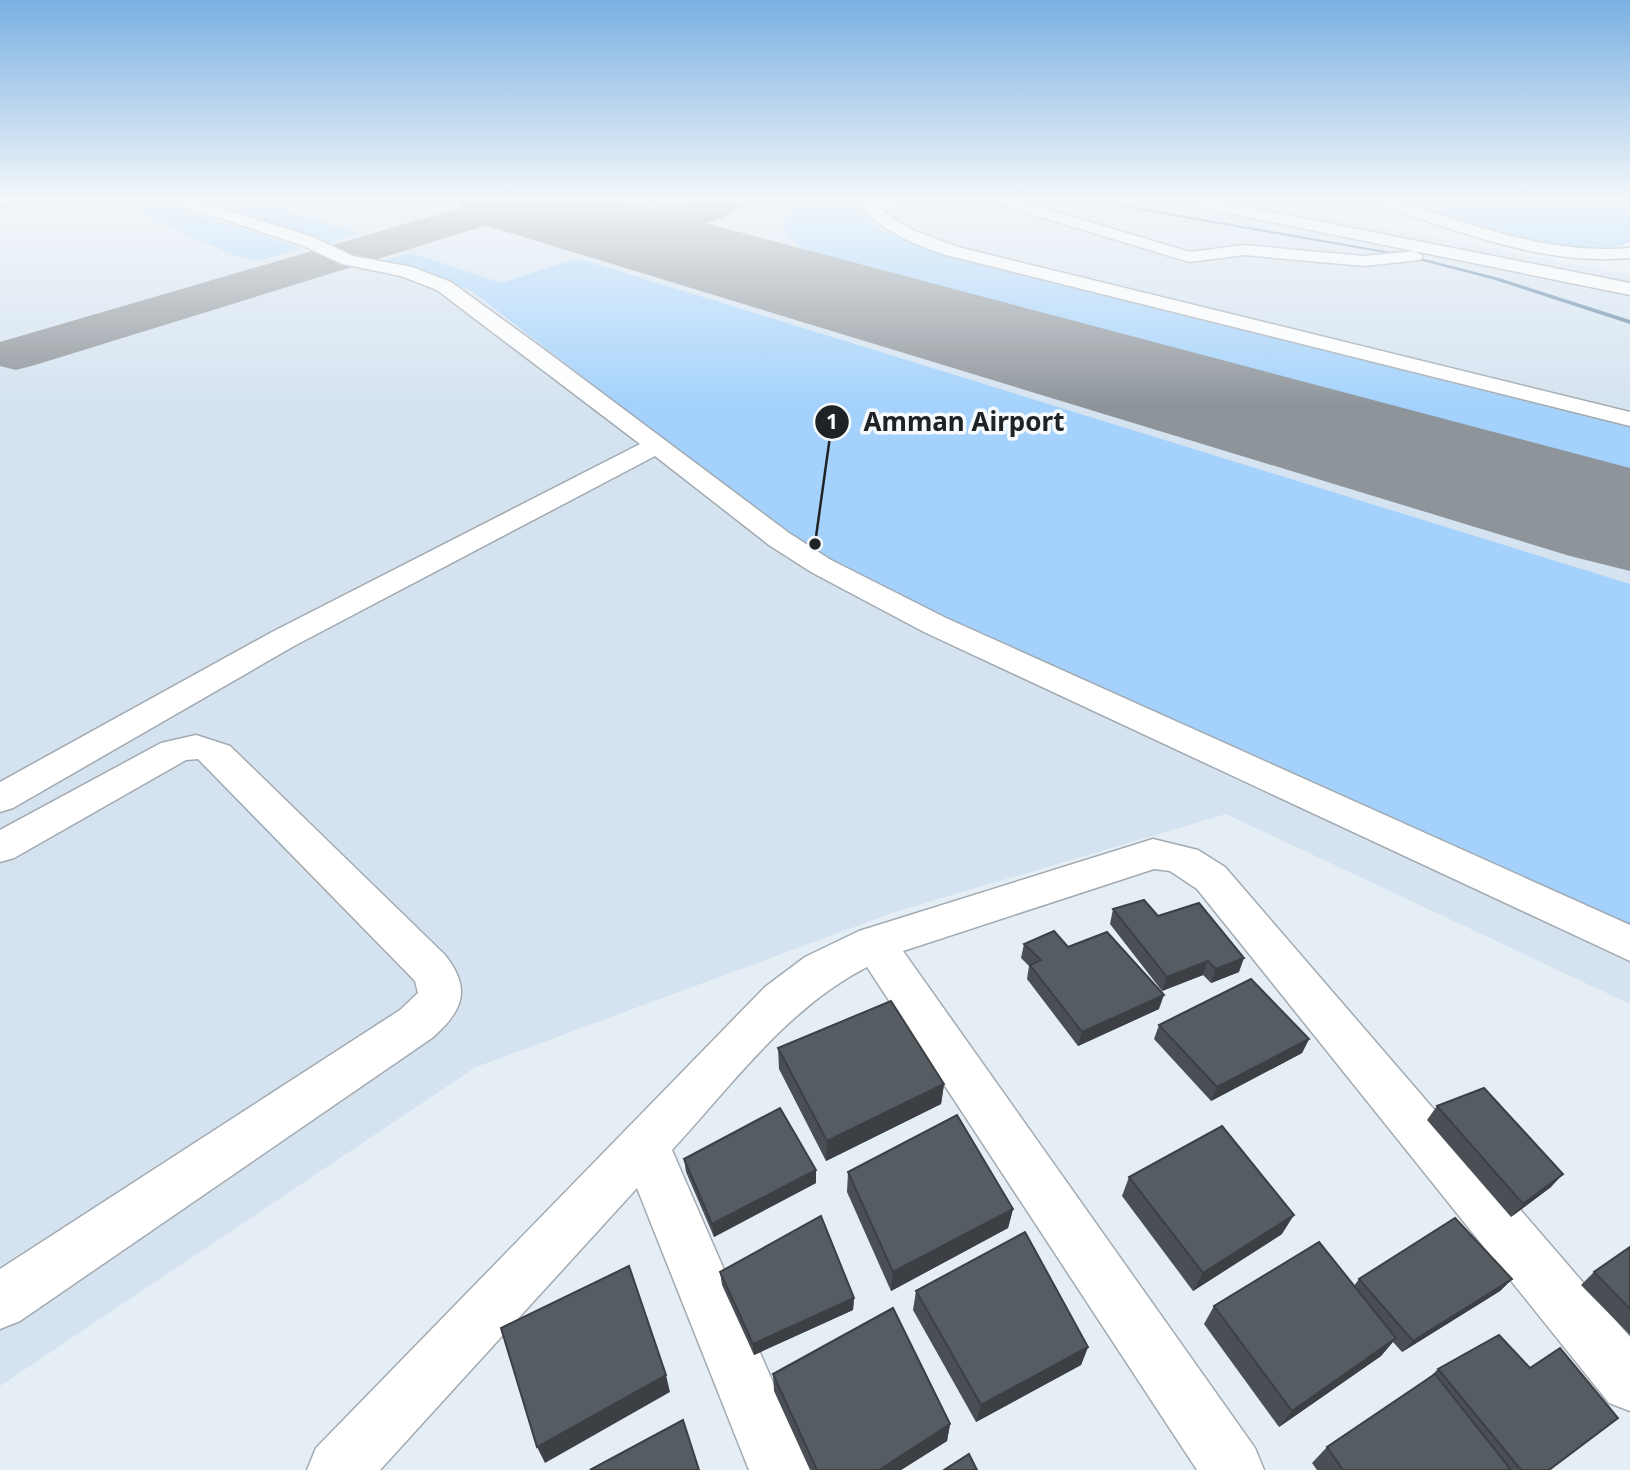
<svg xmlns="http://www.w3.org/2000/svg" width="1630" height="1470" font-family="'Noto Sans',sans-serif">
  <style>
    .built { fill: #d5e3f0 }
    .green { fill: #a4d2fc }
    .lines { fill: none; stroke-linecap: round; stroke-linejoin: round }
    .stream { fill: #5c82a4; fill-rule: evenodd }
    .taxiway { fill: #8e959a; fill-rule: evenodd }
    .runway { fill: #8e959a; fill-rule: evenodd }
    .minor-casing { stroke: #a2aab1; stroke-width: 3 }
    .minor { fill: #fff; fill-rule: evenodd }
    .wall { fill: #494f54 }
    .shaded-wall { fill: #3c4045 }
    .building { fill: #555c62; stroke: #3c4045; stroke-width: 2 }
    .leader { fill: none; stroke: #202326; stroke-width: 2.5 }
    .callout-dot { fill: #202326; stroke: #f7fafd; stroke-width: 2.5 }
    .mark-label { font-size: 21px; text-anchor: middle; font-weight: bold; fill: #fff }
    .callout-label { font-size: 26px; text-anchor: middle; font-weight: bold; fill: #202326; stroke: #f7fafd; stroke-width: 7; stroke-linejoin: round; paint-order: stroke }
  </style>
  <rect width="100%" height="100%" fill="#e5eef5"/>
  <path class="built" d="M 0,200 L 1237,200 L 1630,275 L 1630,1004 L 1226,814 L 895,912 L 476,1067 L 0,1386 Z"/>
  <g class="green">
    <path d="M 131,200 L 158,202 L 301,248 L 259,261 L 228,253 L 127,206 L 122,202 Z"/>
    <path d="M 170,200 L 254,200 L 358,234 L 320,245 Z"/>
    <path d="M 792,200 L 848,200 L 875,227 L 953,258 L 1630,427 L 1630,478 L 817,257 L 802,250 L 785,231 L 785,220 Z"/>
    <path d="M 1399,200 L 1630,200 L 1630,241 C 1589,267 1447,214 1399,200 Z"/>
    <path d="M 412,253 L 501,283 L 577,258 L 1630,584 L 1630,950 L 830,576 L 592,394 L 575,371 L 472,291 L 385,260 Z"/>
  </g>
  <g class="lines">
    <path class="stream" d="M 1104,200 L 1110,200 L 1134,207 L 1408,255 L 1499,278 L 1630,320 L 1630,324 L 1495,280 L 1408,257 L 1133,209 Z"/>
    <g class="taxiway">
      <path d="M 487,200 L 536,200 L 539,203 L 533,211 L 35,365 L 16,370 L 0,366 L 0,342 Z"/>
      <path d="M 693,200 L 748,200 C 726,232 630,233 593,236 L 579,233 L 573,224 L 579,215 L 681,204 Z"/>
    </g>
    <path class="runway" d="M 457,200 L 618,200 L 1630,468 L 1630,571 L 1570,556 L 471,221 Z"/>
    <defs>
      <g id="minor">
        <path d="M 0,200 L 18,200 L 15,203 L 0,207 Z"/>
        <path d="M 171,200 L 195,200 L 313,237 L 353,256 L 412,267 L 451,282 L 542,348 L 789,533 L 831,560 L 946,618 L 1630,925 L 1630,961 L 924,632 L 811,572 L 769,545 L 655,456 L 294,646 L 13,808 L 0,812 L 0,782 L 272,632 L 640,444 L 437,290 L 401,276 L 342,264 L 301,245 L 174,203 Z"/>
        <path d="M 855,200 L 872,200 L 875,203 L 889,200 L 915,200 L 912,203 L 883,211 L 912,230 L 958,247 L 1630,412 L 1630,426 L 946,255 C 912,244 878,229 855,200 Z"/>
        <path d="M 992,200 L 1016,200 L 1190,252 L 1244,245 L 1364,256 L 1414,251 L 1187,205 L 1179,200 L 1210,200 L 1630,283 L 1630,295 L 1414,251 L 1423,256 L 1420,260 L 1364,266 L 1244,255 L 1189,262 L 995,203 Z"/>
        <path d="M 1370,200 L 1394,200 C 1472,224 1546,255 1630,248 L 1630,258 C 1540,266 1457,230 1373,203 Z"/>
        <path d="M 196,735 L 230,746 L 445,955 C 472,989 463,1011 432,1038 L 20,1321 L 0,1329 L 0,1269 L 400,1010 L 418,993 L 415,981 L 198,759 L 186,760 L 14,858 L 0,862 L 0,830 L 161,743 Z"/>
        <path d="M 1153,839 L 1198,850 L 1225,867 L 1630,1337 L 1630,1411 L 1609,1403 L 1197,889 L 1170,871 L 1154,869 L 903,951 L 1255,1448 L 1264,1470 L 1197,1470 L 867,967 C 787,1008 732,1085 672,1150 L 811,1470 L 749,1470 L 637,1188 L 380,1470 L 307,1470 L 316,1448 L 765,987 L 805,957 L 859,931 Z"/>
      </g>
    </defs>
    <use href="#minor" class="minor-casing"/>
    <use href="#minor" class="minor"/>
  </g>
  <g class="wall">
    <path d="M 1113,909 L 1158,916 L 1239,972 L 1211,983 L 1203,975 L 1162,991 L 1110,924 Z"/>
    <path d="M 1024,944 L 1068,947 L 1159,1009 L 1078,1046 L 1027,979 L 1029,966 L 1021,958 Z"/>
    <path d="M 1159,1025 L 1309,1039 L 1302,1053 L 1211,1101 L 1154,1039 Z"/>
    <path d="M 778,1048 L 944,1084 L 941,1104 L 826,1161 L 779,1069 Z"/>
    <path d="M 1437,1106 L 1551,1187 L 1511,1217 L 1427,1120 Z"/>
    <path d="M 684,1159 L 816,1183 L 714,1237 L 686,1172 Z"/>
    <path d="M 848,1172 L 1013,1209 L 1008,1228 L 891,1291 L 847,1192 Z"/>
    <path d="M 1129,1177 L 1282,1234 L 1193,1291 L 1122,1196 Z"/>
    <path d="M 1630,1247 L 1630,1335 L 1581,1285 L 1594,1272 Z"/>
    <path d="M 720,1272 L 854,1298 L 853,1310 L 754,1355 L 722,1285 Z"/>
    <path d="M 1359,1279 L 1512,1279 L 1500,1291 L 1402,1352 L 1393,1342 L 1381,1356 L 1279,1427 L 1204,1324 L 1214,1306 L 1354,1286 Z"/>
    <path d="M 916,1291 L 1088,1347 L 1081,1365 L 976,1422 L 913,1310 Z"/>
    <path d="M 1438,1369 L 1549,1470 L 1317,1470 L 1312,1463 L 1327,1447 L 1431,1376 Z"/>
    <path d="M 773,1374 L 950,1424 L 947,1441 L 901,1470 L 810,1470 L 774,1391 Z"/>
  </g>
  <g class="shaded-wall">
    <path d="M 1244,958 L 1239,972 L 1211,983 L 1216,969 Z"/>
    <path d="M 1208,961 L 1203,975 L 1162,991 L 1167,977 Z"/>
    <path d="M 1164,995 L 1159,1009 L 1078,1046 L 1082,1032 Z"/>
    <path d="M 1309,1039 L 1302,1053 L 1211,1101 L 1217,1087 Z"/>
    <path d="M 944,1084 L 941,1104 L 826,1161 L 827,1141 Z"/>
    <path d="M 816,1170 L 816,1183 L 714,1237 L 712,1224 Z"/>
    <path d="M 1563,1174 L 1551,1187 L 1511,1217 L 1523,1204 Z"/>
    <path d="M 1013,1209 L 1008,1228 L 891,1291 L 893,1272 Z"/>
    <path d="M 1294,1215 L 1282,1234 L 1193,1291 L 1203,1273 Z"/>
    <path d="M 1512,1279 L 1500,1291 L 1402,1352 L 1413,1341 Z"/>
    <path d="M 854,1298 L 853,1310 L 754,1355 L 753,1344 Z"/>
    <path d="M 1396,1338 L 1381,1356 L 1279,1427 L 1292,1411 Z"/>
    <path d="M 1088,1347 L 1081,1365 L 976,1422 L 981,1405 Z"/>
    <path d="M 666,1375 L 670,1392 L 545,1463 L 537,1447 Z"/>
    <path d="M 950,1424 L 947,1441 L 901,1470 L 879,1470 Z"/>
  </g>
  <g class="building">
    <path d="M 1144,900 L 1158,916 L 1199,903 L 1244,958 L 1216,969 L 1208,961 L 1167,977 L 1113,909 Z"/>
    <path d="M 1054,931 L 1068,947 L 1107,932 L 1164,995 L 1082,1032 L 1030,965 L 1041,960 L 1024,944 Z"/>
    <path d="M 1251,979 L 1309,1039 L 1217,1087 L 1159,1025 Z"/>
    <path d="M 891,1001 L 944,1084 L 827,1141 L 778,1048 Z"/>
    <path d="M 1484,1088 L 1563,1174 L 1523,1204 L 1437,1106 Z"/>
    <path d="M 780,1108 L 816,1170 L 712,1224 L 684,1159 Z"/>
    <path d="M 957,1115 L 1013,1209 L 893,1272 L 848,1172 Z"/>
    <path d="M 1222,1126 L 1294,1215 L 1203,1273 L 1129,1177 Z"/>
    <path d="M 821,1216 L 854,1298 L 753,1344 L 720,1272 Z"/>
    <path d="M 1455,1218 L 1512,1279 L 1413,1341 L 1359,1279 Z"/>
    <path d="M 1025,1232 L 1088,1347 L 981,1405 L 916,1291 Z"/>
    <path d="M 1319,1242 L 1396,1338 L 1292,1411 L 1214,1306 Z"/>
    <path d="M 1630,1247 L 1630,1309 L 1594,1272 Z"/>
    <path d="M 629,1266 L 666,1375 L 537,1447 L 501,1328 Z"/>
    <path d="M 893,1308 L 950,1424 L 879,1470 L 817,1470 L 773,1374 Z"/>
    <path d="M 1499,1335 L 1530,1368 L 1560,1348 L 1618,1418 L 1549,1470 L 1521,1470 L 1438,1369 Z"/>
    <path d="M 1435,1374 L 1511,1470 L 1343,1470 L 1327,1447 Z"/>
    <path d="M 683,1420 L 699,1470 L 590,1470 Z"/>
    <path d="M 969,1454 L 977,1470 L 944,1470 Z"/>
  </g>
  <linearGradient id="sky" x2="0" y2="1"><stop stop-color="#7ab0e2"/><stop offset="0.49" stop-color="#f3f7fa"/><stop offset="1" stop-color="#f3f7fa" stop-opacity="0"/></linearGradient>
  <rect width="1630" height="406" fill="url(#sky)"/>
  <path class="leader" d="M815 544L832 422"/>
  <g class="callout-dot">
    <circle cx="815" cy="544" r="7"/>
    <circle cx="832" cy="422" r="18"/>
  </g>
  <g class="mark-label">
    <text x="832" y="429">1</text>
  </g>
  <g class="callout-label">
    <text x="964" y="431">Amman Airport</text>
  </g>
</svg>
